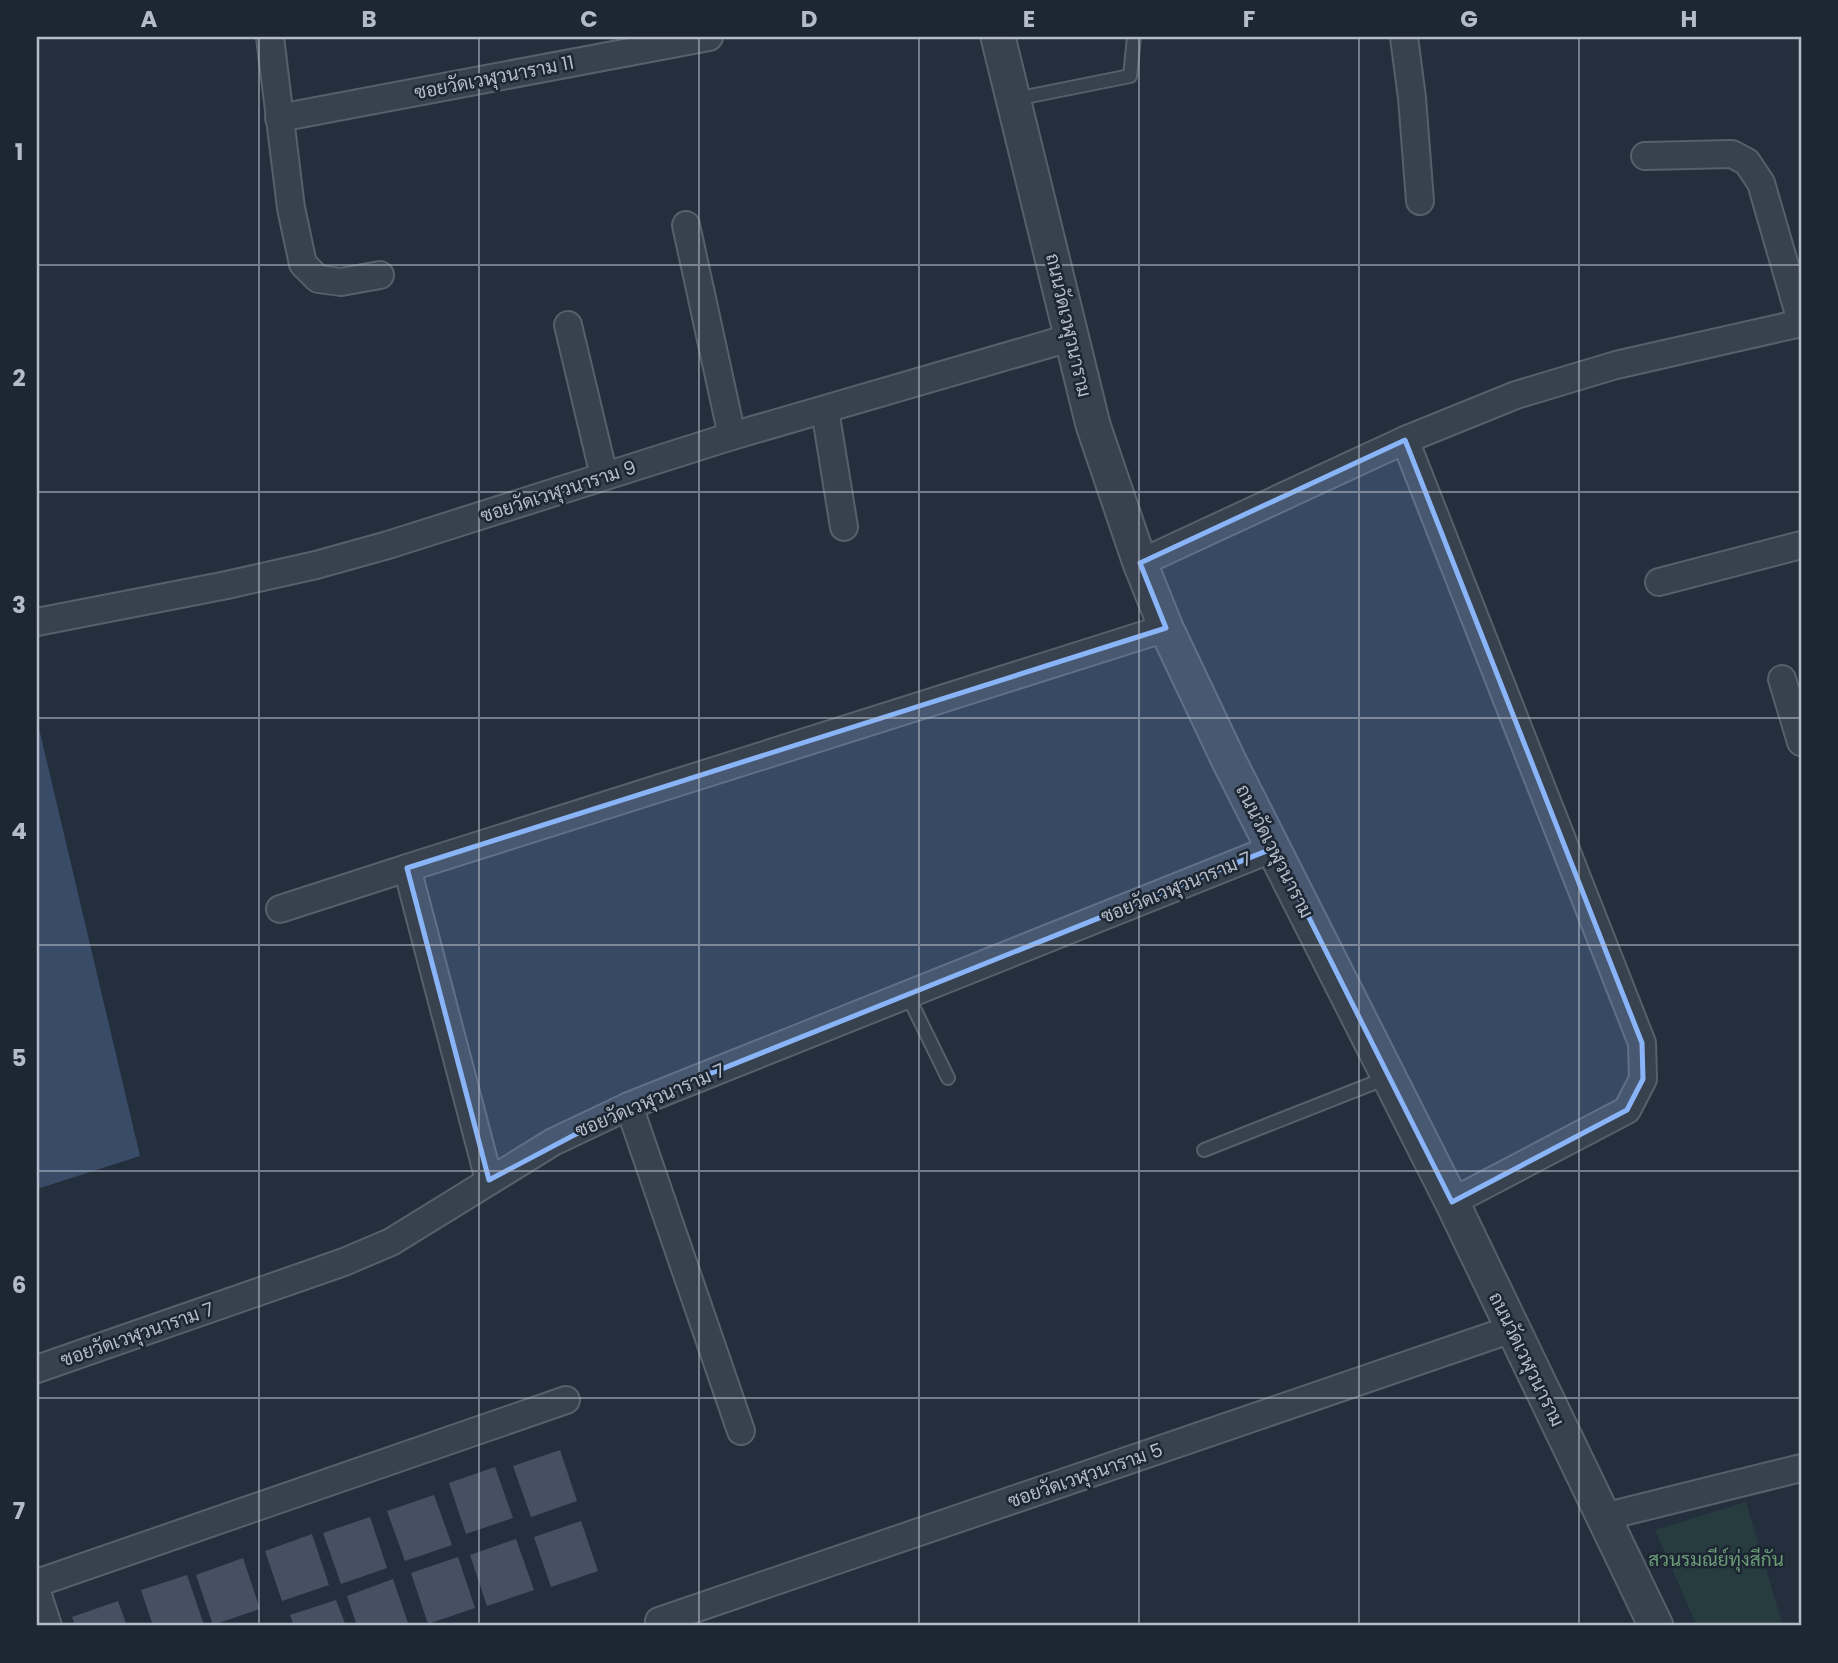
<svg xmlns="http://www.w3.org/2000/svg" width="1838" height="1663" font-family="Poppins,Sarabun,sans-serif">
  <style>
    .green { fill: #263c3f }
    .water { fill: #394c67 }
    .building { fill: #455162 }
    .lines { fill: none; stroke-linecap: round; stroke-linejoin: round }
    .service-casing { stroke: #565f6c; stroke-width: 16 }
    .minor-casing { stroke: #565f6c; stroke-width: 30 }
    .tertiary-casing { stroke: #565f6c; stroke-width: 37 }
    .service { stroke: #38414e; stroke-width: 12 }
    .minor { stroke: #38414e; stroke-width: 26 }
    .tertiary { stroke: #38414e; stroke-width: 33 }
    .marked { fill: #8ab4f8; fill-opacity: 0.2; stroke: #8ab4f8; stroke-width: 5; stroke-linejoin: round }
    .grid { fill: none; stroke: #b4bcc9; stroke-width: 2; stroke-opacity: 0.55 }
    .labels { text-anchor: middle; stroke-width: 5; stroke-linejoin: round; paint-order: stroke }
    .street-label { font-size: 19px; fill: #b4bcc9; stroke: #1d2633 }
    .park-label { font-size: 19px; fill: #6b9a76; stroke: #1d2633 }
    .neatline { fill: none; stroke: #b4bcc9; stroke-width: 2.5 }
    .grid-label { font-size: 23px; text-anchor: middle; font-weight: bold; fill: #b4bcc9 }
  </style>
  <rect width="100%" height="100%" fill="#242f3e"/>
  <path class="green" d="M 1746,1502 L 1783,1626 L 1697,1626 L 1655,1530 Z"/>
  <path class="water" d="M 37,720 L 140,1156 L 37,1189 Z"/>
  <g class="building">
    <path d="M 560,1450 L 577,1501 L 531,1517 L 513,1466 Z"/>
    <path d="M 495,1467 L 513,1518 L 466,1534 L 449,1483 Z"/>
    <path d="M 434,1495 L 452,1545 L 405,1561 L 387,1511 Z"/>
    <path d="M 370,1517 L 387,1568 L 341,1584 L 323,1533 Z"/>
    <path d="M 581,1521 L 598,1571 L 551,1587 L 534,1537 Z"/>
    <path d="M 312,1534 L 329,1585 L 282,1601 L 265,1551 Z"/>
    <path d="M 516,1539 L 534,1590 L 487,1606 L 470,1555 Z"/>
    <path d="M 458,1557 L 475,1608 L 428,1624 L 411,1573 Z"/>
    <path d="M 243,1558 L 260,1609 L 213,1625 L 196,1575 Z"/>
    <path d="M 187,1575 L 204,1625 L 153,1626 L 141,1590 Z"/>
    <path d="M 393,1579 L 409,1626 L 357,1626 L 347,1596 Z"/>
    <path d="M 336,1600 L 346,1626 L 294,1626 L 290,1615 Z"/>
    <path d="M 118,1601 L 127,1626 L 75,1626 L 72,1617 Z"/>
  </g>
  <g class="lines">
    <defs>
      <g id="service">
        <path d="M 1015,99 L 1130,76 L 1134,37"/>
        <path d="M 907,994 L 948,1078"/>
        <path d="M 1204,1150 L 1389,1077"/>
      </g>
      <g id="minor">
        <path d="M 270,37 L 291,208 L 303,264 L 318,279 L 341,282 L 380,275"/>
        <path d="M 1404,37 L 1412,98 L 1420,201"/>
        <path d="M 279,118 L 709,37"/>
        <path d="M 1645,156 L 1732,154 L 1747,162 L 1761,183 L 1801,321"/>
        <path d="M 686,225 L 732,436"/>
        <path d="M 568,325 L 604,476"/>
        <path d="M 825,410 L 844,527"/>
        <path d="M 1405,440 L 1642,1043 L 1643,1079 L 1627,1110 L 1452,1202"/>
        <path d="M 1140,563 L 1405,440 L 1516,395 L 1616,365 L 1801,323"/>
        <path d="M 1659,582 L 1801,545"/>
        <path d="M 37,622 L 227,585 L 316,565 L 388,545 L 732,436 L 1073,337"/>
        <path d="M 1782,679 L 1801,742"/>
        <path d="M 280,909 L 407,868"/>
        <path d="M 629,1106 L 741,1431"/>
        <path d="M 489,1180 L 407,868 L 1166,628"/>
        <path d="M 37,1369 L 344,1262 L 391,1242 L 553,1142 L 629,1106 L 1274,848"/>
        <path d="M 1603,1517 L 1801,1468"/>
        <path d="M 37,1583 L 566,1400"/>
        <path d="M 37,1592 L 48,1626"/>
        <path d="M 659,1621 L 1512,1329"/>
      </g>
      <path id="tertiary" d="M 998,37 L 1093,425 L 1140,563 L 1166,628 L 1229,761 L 1452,1202 L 1656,1626"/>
    </defs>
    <use href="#service" class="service-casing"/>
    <use href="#minor" class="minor-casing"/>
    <use href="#tertiary" class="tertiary-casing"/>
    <use href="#service" class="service"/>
    <use href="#minor" class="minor"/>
    <use href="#tertiary" class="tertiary"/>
  </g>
  <path class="marked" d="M 1405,440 L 1642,1043 L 1643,1079 L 1627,1110 L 1452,1202 L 1274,848 L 629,1106 L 489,1180 L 407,868 L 1166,628 L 1140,563 Z"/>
  <path class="grid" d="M 259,37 L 259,1626M 479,37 L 479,1626M 699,37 L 699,1626M 919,37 L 919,1626M 1139,37 L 1139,1626M 1359,37 L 1359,1626M 1579,37 L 1579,1626M 37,265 L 1801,265M 37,492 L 1801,492M 37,718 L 1801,718M 37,945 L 1801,945M 37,1171 L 1801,1171M 37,1398 L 1801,1398"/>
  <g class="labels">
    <g class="street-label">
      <text transform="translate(494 77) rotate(-11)" y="7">ซอยวัดเวฬุวนาราม 11</text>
      <text transform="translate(1069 325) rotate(77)" y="7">ถนนวัดเวฬุวนาราม</text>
      <text transform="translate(558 491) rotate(-18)" y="7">ซอยวัดเวฬุวนาราม 9</text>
      <text transform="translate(1275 851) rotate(63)" y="7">ถนนวัดเวฬุวนาราม</text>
      <text transform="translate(1176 887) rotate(-22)" y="7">ซอยวัดเวฬุวนาราม 7</text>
      <text transform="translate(650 1100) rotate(-23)" y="7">ซอยวัดเวฬุวนาราม 7</text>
      <text transform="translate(137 1334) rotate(-19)" y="7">ซอยวัดเวฬุวนาราม 7</text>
      <text transform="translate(1527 1359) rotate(64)" y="7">ถนนวัดเวฬุวนาราม</text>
      <text transform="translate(1085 1475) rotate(-19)" y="7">ซอยวัดเวฬุวนาราม 5</text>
    </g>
    <g class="park-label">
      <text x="1716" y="1566">สวนรมณีย์ทุ่งสีกัน</text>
    </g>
  </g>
  <rect width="1838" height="1663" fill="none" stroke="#1d2633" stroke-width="77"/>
  <rect x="38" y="38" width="1762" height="1586" class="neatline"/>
  <g class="grid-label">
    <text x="149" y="27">A</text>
    <text x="369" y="27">B</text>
    <text x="589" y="27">C</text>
    <text x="809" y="27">D</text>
    <text x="1029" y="27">E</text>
    <text x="1249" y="27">F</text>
    <text x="1469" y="27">G</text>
    <text x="1689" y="27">H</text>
    <text x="19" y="160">1</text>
    <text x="19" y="386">2</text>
    <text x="19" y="613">3</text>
    <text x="19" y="839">4</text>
    <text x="19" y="1066">5</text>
    <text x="19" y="1293">6</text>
    <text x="19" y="1519">7</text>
  </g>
</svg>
